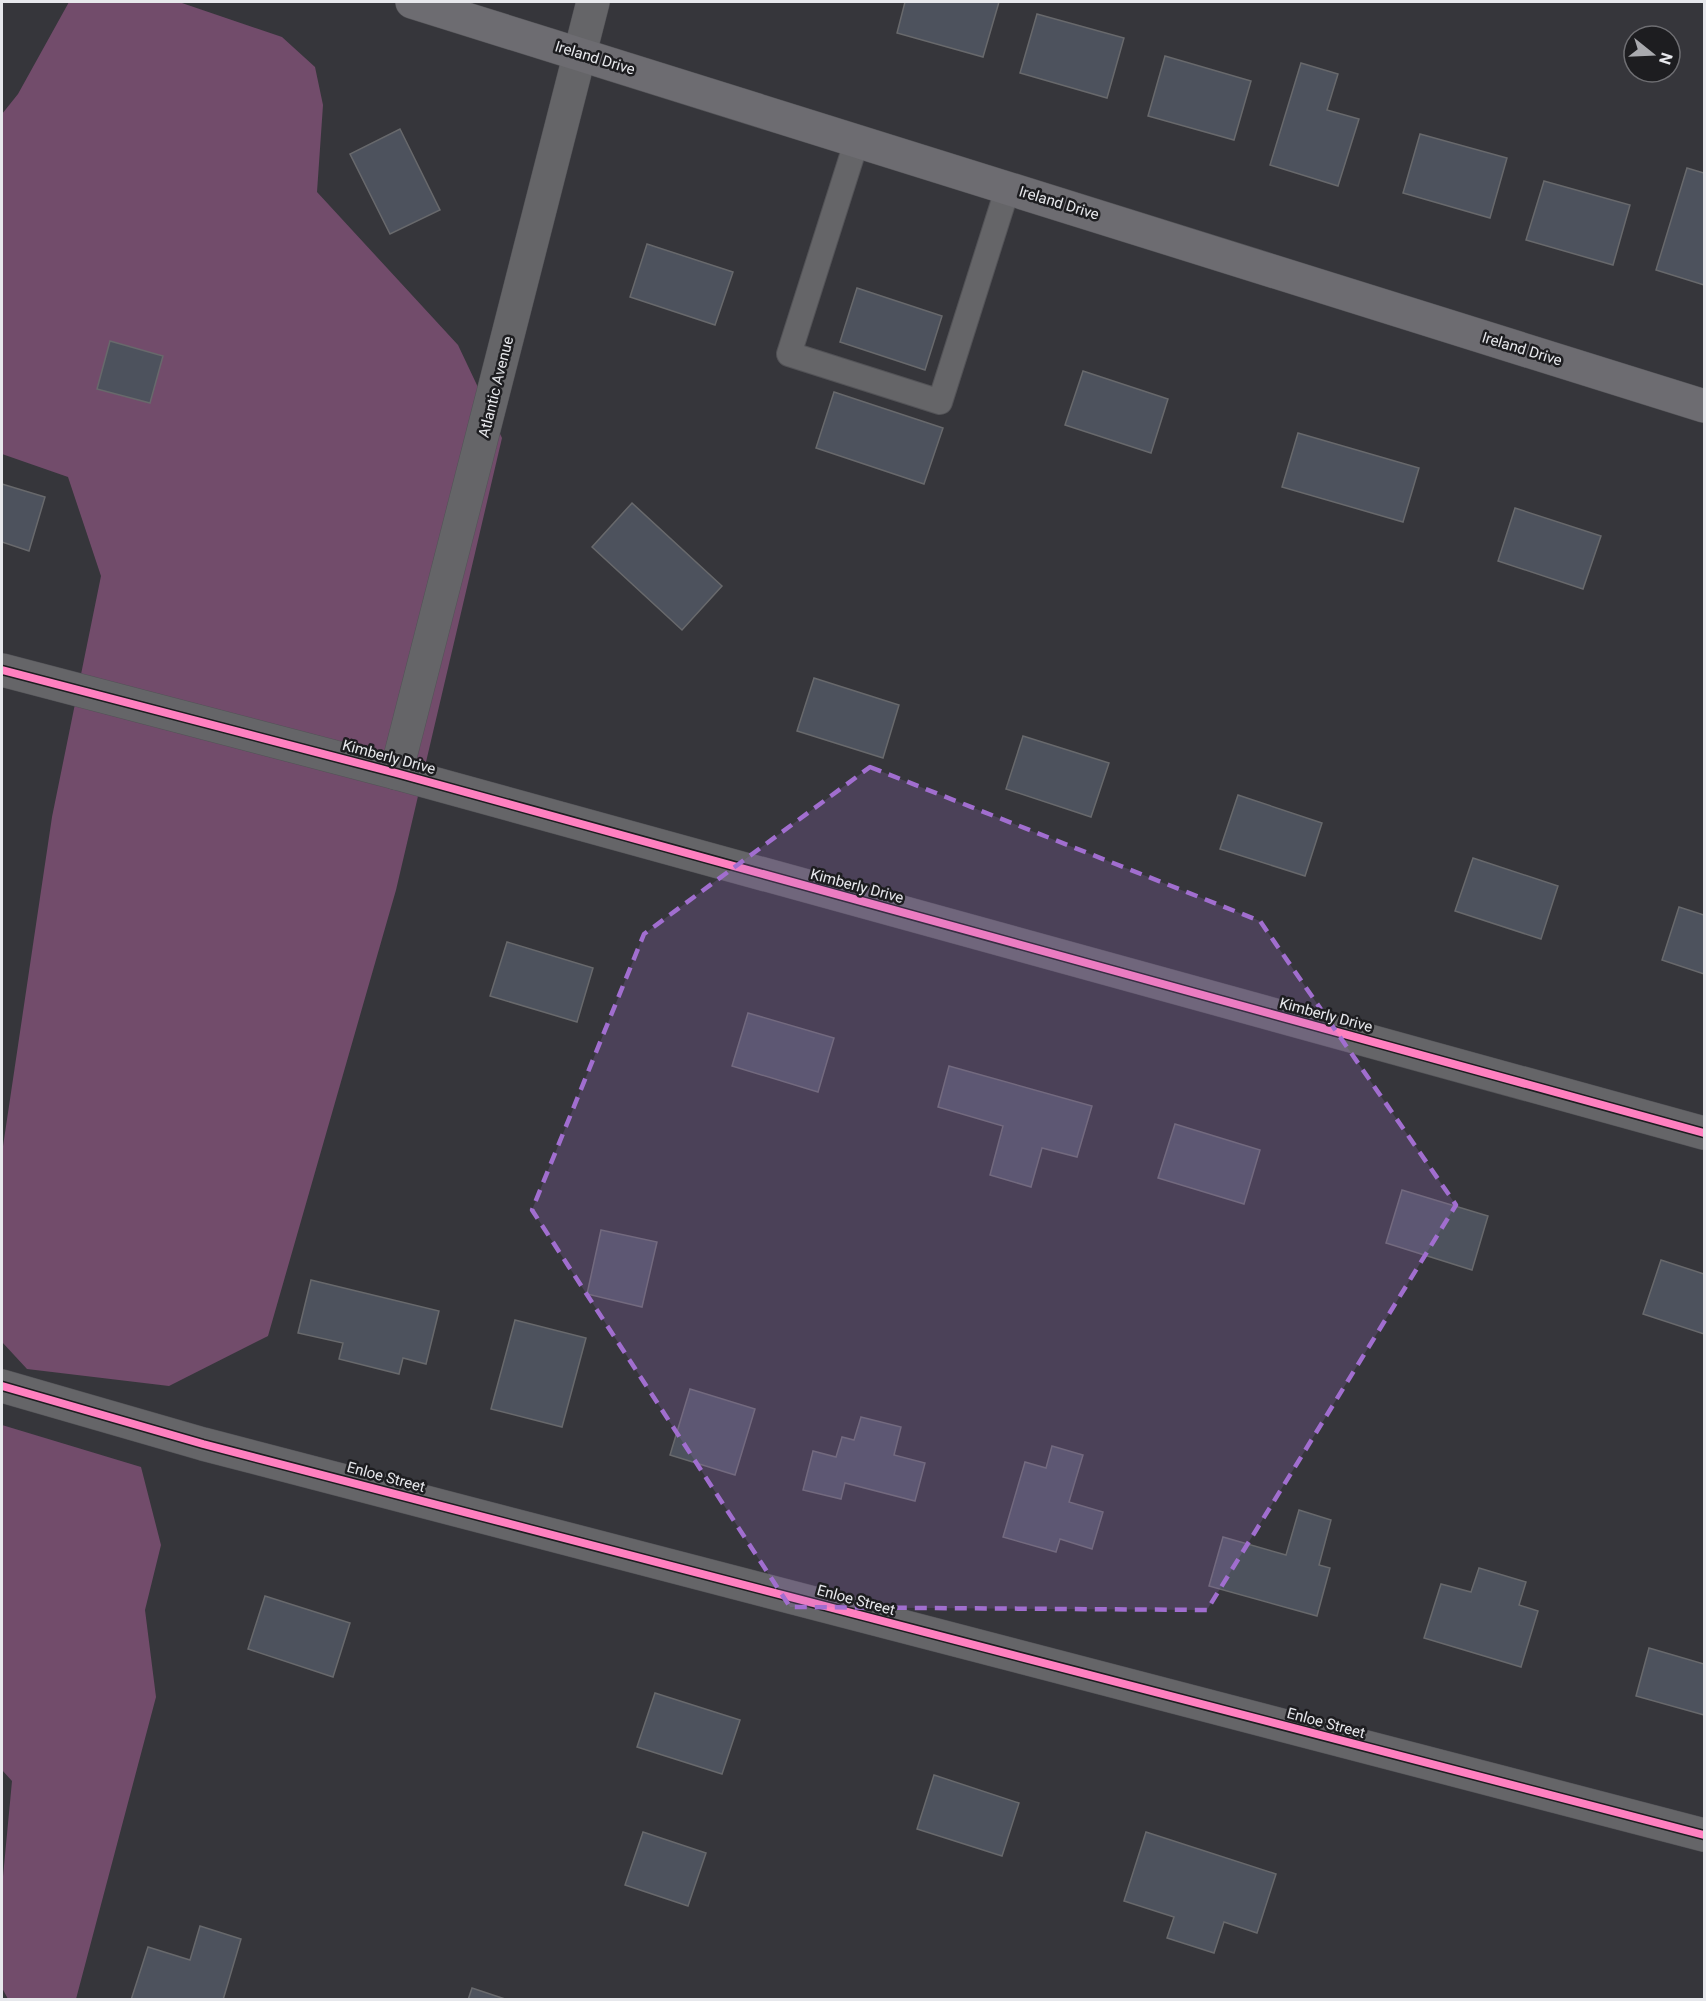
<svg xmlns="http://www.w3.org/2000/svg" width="1706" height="2001" font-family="Roboto,sans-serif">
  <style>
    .forest { fill: #724c6b }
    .building { fill: #4d525d; stroke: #68696c; stroke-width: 1.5 }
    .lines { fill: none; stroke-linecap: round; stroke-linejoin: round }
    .service-casing { stroke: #535357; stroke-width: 26 }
    .minor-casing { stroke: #535357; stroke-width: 34 }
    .secondary-casing { stroke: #535357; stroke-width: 34 }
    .service { stroke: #656568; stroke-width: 24 }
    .minor { stroke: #656568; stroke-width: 33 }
    .secondary { stroke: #6d6c71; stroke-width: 33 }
    .cycleway-casing { stroke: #1d1d20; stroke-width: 11 }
    .cycleway { stroke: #ff80c0; stroke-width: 8 }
    .marked { fill: #a16ecf; fill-opacity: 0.2; stroke: #a16ecf; stroke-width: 4.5; stroke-dasharray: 12 8; stroke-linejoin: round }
    .labels { text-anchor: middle; stroke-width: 5; stroke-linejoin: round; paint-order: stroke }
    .street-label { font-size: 15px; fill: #e7e8ec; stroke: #1d1d20 }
  </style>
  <rect width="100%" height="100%" fill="#36363b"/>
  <g class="forest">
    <path d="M 69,2 L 179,2 L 282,37 L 315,67 L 323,105 L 317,192 L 458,345 L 502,438 L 396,890 L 268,1336 L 169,1386 L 27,1369 L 2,1342 L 2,1153 L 52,817 L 101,576 L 68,477 L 2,454 L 2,114 L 18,94 Z"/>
    <path d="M 2,1425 L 141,1467 L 161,1545 L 145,1610 L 156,1697 L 76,1999 L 8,1999 L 2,1988 L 2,1887 L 12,1781 L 2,1770 Z"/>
  </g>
  <g class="building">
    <path d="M 905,2 L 999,2 L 983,57 L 897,33 Z"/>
    <path d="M 1037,14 L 1124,38 L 1107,98 L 1020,73 Z"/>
    <path d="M 1165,56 L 1251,81 L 1234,140 L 1148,116 Z"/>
    <path d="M 1301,63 L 1338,74 L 1327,110 L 1359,119 L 1338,186 L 1270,165 Z"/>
    <path d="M 400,129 L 440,210 L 390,234 L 350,154 Z"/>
    <path d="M 1420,134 L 1507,158 L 1490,218 L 1403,193 Z"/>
    <path d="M 1687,168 L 1704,173 L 1704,285 L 1656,270 Z"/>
    <path d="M 1544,181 L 1630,205 L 1613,265 L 1526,240 Z"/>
    <path d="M 647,244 L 733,272 L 715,325 L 630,297 Z"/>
    <path d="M 857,288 L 942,316 L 925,370 L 840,342 Z"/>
    <path d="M 110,341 L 163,356 L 150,403 L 97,389 Z"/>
    <path d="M 1083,371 L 1168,399 L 1151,453 L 1065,425 Z"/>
    <path d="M 834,392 L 943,428 L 924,484 L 816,448 Z"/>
    <path d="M 1298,433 L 1419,468 L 1403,522 L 1282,487 Z"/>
    <path d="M 2,484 L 45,497 L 29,551 L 2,542 Z"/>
    <path d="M 632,503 L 722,586 L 682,630 L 592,547 Z"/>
    <path d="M 1515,508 L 1601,536 L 1583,589 L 1498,561 Z"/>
    <path d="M 814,678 L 899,705 L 883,758 L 797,731 Z"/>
    <path d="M 1023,736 L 1109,763 L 1091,817 L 1006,789 Z"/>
    <path d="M 1238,795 L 1322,823 L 1305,876 L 1220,849 Z"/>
    <path d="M 1473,858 L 1558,886 L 1541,939 L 1455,911 Z"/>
    <path d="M 1679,907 L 1704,915 L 1704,974 L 1662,960 Z"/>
    <path d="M 507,942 L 593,968 L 577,1022 L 490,996 Z"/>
    <path d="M 748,1013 L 834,1038 L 818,1092 L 732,1066 Z"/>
    <path d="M 949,1066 L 1092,1106 L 1077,1157 L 1042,1148 L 1031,1187 L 990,1175 L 1003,1126 L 938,1107 Z"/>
    <path d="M 1175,1124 L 1260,1150 L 1244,1204 L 1158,1178 Z"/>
    <path d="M 1402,1190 L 1488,1216 L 1472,1270 L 1386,1243 Z"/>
    <path d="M 601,1230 L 657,1242 L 642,1307 L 587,1294 Z"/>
    <path d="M 1661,1260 L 1704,1274 L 1704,1334 L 1643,1314 Z"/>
    <path d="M 311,1280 L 439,1311 L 426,1364 L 403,1358 L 399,1374 L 339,1359 L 343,1343 L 298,1333 Z"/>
    <path d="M 515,1320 L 586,1338 L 562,1427 L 491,1409 Z"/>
    <path d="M 690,1389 L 755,1409 L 735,1475 L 670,1455 Z"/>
    <path d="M 861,1417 L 901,1427 L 894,1455 L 925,1463 L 915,1501 L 845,1483 L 841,1499 L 803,1490 L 813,1451 L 836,1457 L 842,1437 L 854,1440 Z"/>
    <path d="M 1052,1446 L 1083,1455 L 1069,1502 L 1103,1512 L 1092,1549 L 1060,1539 L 1056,1552 L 1003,1537 L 1025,1462 L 1046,1468 Z"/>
    <path d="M 1299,1510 L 1331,1520 L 1319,1565 L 1330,1568 L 1317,1616 L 1209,1586 L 1223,1537 L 1286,1555 Z"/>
    <path d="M 1479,1568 L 1526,1582 L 1519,1605 L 1538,1611 L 1521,1667 L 1424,1638 L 1441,1584 L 1471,1592 Z"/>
    <path d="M 265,1596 L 350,1623 L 333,1677 L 248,1649 Z"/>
    <path d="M 1649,1648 L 1704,1664 L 1704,1715 L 1636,1696 Z"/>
    <path d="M 655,1693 L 740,1720 L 722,1774 L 637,1747 Z"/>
    <path d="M 934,1775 L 1019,1803 L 1002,1856 L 917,1829 Z"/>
    <path d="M 643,1832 L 706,1853 L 688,1906 L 625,1885 Z"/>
    <path d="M 1146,1832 L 1276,1874 L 1257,1933 L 1224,1922 L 1214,1953 L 1167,1938 L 1174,1917 L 1124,1901 Z"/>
    <path d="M 200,1926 L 241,1939 L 223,2000 L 131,2000 L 148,1947 L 190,1960 Z"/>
    <path d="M 472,1988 L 508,2000 L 468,2000 Z"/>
  </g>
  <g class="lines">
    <defs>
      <path id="service" d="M 857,140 L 789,354 L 940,402 L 1008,187"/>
      <g id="minor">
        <path d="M 2,670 L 396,773 L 1704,1133"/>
        <path d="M 396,773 L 593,2"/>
        <path d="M 2,1386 L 203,1444 L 1704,1835"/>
      </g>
      <path id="secondary" d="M 412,2 L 1704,406"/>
    </defs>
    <use href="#service" class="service-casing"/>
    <use href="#minor" class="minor-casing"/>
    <use href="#secondary" class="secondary-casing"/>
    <use href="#service" class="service"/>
    <use href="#minor" class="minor"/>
    <use href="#secondary" class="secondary"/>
    <defs>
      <g id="cycleway">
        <path d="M 2,670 L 396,773 L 1704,1133"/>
        <path d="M 2,1386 L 203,1444 L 1704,1835"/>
      </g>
    </defs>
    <use href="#cycleway" class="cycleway-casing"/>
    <use href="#cycleway" class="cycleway"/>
  </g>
  <path class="marked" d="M 870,767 L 1260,921 L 1456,1205 L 1207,1610 L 790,1607 L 532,1210 L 644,934 Z"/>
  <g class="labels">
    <g class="street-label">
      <text transform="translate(595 58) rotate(17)" y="5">Ireland Drive</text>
      <text transform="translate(1059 203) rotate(17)" y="5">Ireland Drive</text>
      <text transform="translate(1522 349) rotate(17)" y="5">Ireland Drive</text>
      <text transform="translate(496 387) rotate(-76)" y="5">Atlantic Avenue</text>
      <text transform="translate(389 757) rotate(15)" y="5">Kimberly Drive</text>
      <text transform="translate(857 886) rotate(15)" y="5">Kimberly Drive</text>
      <text transform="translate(1326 1015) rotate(15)" y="5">Kimberly Drive</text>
      <text transform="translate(386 1477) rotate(15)" y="5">Enloe Street</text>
      <text transform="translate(856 1600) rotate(15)" y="5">Enloe Street</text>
      <text transform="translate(1326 1723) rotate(15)" y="5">Enloe Street</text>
    </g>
  </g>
  <rect width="1706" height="2001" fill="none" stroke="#e7e8ec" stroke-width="6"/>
  <g transform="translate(1652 54) rotate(108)"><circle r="28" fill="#1d1d20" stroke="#6e6e72" stroke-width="1.5"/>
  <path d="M0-4.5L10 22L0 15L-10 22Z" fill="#a9aaae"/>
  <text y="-9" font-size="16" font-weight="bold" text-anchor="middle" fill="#e7e8ec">N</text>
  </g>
</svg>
